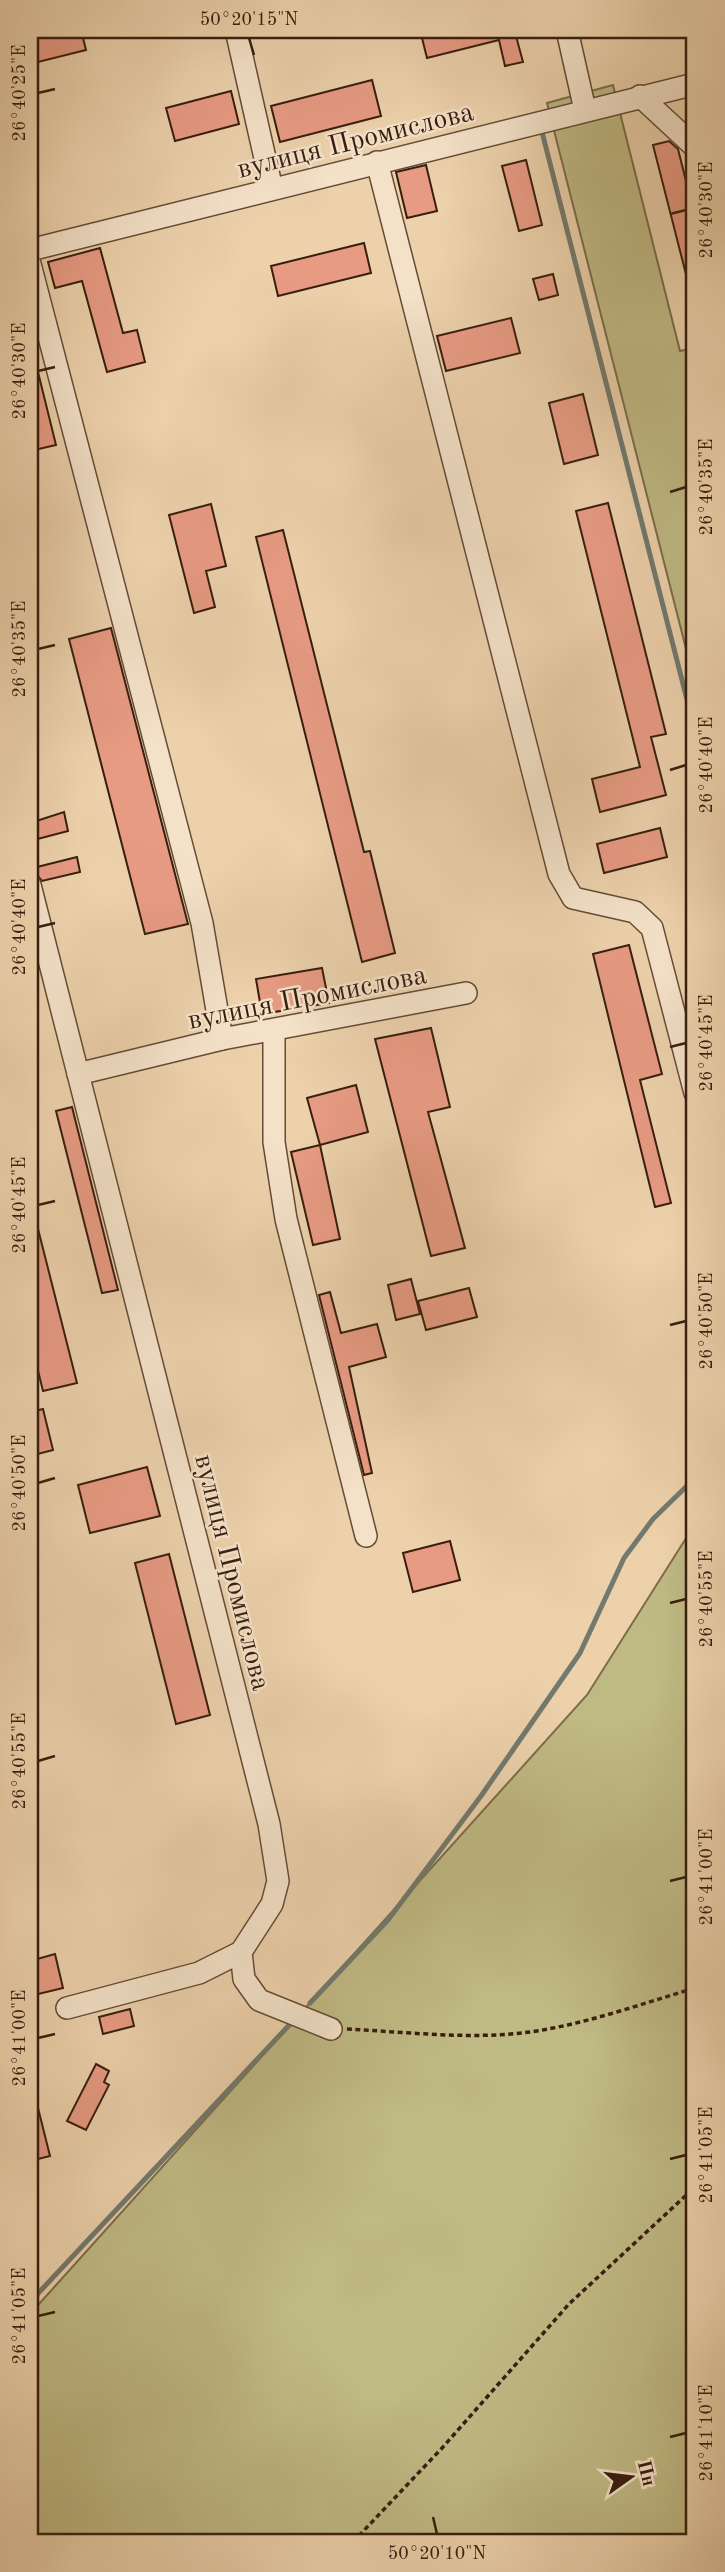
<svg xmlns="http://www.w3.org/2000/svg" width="725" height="2572" font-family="'Old Standard TT',serif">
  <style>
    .green { fill: #bfb984; stroke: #7c6c4a; stroke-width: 2 }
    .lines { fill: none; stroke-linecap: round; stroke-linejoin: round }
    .stream { stroke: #72796e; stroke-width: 5 }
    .building { fill: #e79b83; stroke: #381e0f; stroke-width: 2 }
    .minor-casing { stroke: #654b36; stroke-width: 24 }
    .path { stroke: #381e0f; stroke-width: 3.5; stroke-dasharray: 5 3.5; stroke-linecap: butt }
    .minor { stroke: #f3e1c8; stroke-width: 21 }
    .ticks { fill: none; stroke: #381e0f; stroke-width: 2.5 }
    .labels { text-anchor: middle; stroke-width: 5; stroke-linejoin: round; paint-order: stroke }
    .street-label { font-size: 28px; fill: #381e0f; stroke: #f3e1c8 }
    .neatline { fill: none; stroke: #381e0f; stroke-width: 2.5 }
    .ticks-label { font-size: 18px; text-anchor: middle; fill: #381e0f }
  </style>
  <rect width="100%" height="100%" fill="#ecd1ab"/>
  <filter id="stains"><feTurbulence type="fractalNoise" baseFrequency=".00286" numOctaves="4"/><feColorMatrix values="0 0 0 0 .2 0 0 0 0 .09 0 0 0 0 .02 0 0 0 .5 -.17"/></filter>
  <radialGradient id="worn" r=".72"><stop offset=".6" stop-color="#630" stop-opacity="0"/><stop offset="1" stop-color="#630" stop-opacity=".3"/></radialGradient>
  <g class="green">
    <path d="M 613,85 L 680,351 L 695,348 L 695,684 L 547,103 Z"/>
    <path d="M 695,1524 L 695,2542 L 30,2542 L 30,2314 L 587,1695 Z"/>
  </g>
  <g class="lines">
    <g class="stream">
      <path d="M 541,128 L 695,731"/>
      <path d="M 310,2003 L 388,1920 L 481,1796 L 580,1653 L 624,1558 L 653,1519 L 695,1478"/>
      <path d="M 30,2302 L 293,2021"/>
    </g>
  </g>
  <g class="building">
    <path d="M 30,30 L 81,30 L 86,50 L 30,64 Z"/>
    <path d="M 420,30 L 519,30 L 520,35 L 516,36 L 523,62 L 505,66 L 499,40 L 427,58 Z"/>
    <path d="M 372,80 L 381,116 L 280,142 L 271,106 Z"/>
    <path d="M 231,91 L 239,124 L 175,141 L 166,108 Z"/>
    <path d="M 669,141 L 678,149 L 695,217 L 695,290 L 690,290 L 653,145 Z"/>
    <path d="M 526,160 L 542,225 L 519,231 L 502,166 Z"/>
    <path d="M 426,165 L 437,211 L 407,218 L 396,172 Z"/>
    <path d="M 364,243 L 371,273 L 278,296 L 271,266 Z"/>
    <path d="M 100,248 L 123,333 L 137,330 L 145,362 L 107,372 L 82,281 L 55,288 L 48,262 Z"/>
    <path d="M 553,274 L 558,295 L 539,300 L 533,279 Z"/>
    <path d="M 511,318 L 520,353 L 446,371 L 437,336 Z"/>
    <path d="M 35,360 L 56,445 L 30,451 L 30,361 Z"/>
    <path d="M 583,394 L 598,455 L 564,464 L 549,403 Z"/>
    <path d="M 608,503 L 666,734 L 651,737 L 666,795 L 600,812 L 592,779 L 640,767 L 576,511 Z"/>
    <path d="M 211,504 L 226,566 L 206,571 L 215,607 L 194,613 L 169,515 Z"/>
    <path d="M 283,530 L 364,852 L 370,851 L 395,953 L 362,962 L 256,537 Z"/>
    <path d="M 111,628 L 188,924 L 145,934 L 69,639 Z"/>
    <path d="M 64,812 L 68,831 L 30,841 L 30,823 Z"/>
    <path d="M 660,828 L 667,857 L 604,873 L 597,844 Z"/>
    <path d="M 77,857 L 80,872 L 42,881 L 35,873 L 33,868 Z"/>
    <path d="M 629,945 L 662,1074 L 640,1080 L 671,1203 L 655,1207 L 593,954 Z"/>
    <path d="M 322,968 L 329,1003 L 262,1014 L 256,979 Z"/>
    <path d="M 431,1028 L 450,1107 L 428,1112 L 465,1248 L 431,1256 L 375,1039 Z"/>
    <path d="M 356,1085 L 368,1132 L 320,1145 L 307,1098 Z"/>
    <path d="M 72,1107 L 118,1290 L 102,1293 L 56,1111 Z"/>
    <path d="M 320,1145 L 340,1239 L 313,1245 L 291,1152 Z"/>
    <path d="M 35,1217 L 77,1383 L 43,1391 L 30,1338 L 30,1218 Z"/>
    <path d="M 411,1279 L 420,1314 L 396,1320 L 388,1285 Z"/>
    <path d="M 469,1288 L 477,1317 L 426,1330 L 418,1301 Z"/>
    <path d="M 330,1292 L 341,1333 L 377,1324 L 386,1357 L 349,1367 L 372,1473 L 364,1475 L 319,1295 Z"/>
    <path d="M 43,1409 L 53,1450 L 30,1456 L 30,1412 Z"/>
    <path d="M 147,1467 L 160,1516 L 90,1533 L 78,1485 Z"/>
    <path d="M 450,1541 L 460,1580 L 413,1592 L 403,1553 Z"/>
    <path d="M 169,1554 L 210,1715 L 176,1724 L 135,1563 Z"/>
    <path d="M 55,1954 L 63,1988 L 30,1996 L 30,1961 Z"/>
    <path d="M 130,2009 L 134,2026 L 103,2034 L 99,2017 Z"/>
    <path d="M 96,2064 L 109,2071 L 104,2082 L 109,2085 L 86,2130 L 67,2121 Z"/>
    <path d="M 35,2096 L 50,2156 L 30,2161 L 30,2097 Z"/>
  </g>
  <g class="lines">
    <defs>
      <g id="minor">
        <path d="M 236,30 L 272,189"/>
        <path d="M 567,30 L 585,110"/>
        <path d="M 640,96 L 695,147"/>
        <path d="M 377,162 L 559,874 L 573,898 L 635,912 L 652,928 L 695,1093"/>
        <path d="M 30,250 L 695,84"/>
        <path d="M 30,264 L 202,923 L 222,1039"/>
        <path d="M 30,885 L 269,1824 L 278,1881 L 272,1904 L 241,1952 L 244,1979 L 259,2000 L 331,2029"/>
        <path d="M 274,1030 L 274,1142 L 286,1219 L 366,1536"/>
        <path d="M 78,1074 L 222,1039 L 466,993"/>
        <path d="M 67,2008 L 199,1973 L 241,1952"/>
      </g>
    </defs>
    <use href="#minor" class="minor-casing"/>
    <g class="path">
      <path d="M 695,580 L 695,583"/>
      <path d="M 347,2029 C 407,2032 470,2040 530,2032 C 586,2024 641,2004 695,1988"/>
      <path d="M 353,2542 L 443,2447 L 569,2304 L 695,2187"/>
    </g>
    <use href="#minor" class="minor"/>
  </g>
  <path class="ticks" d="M 249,38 L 254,55M 38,93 L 55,89M 670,214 L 686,210M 38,371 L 55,367M 670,492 L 686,487M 38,649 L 55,645M 670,770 L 686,765M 38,927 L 55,923M 670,1047 L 686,1043M 38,1205 L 55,1201M 670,1325 L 686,1321M 38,1483 L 55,1478M 670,1603 L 686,1599M 38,1761 L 55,1756M 670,1881 L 686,1877M 38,2038 L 55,2034M 670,2159 L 686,2155M 38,2316 L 55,2312M 670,2437 L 686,2433M 433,2517 L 437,2534"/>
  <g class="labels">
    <g class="street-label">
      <text transform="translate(355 139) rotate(-14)" y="10">вулиця Промислова</text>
      <text transform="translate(307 996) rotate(-11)" y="10">вулиця Промислова</text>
      <text transform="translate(234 1572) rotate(76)" y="10">вулиця Промислова</text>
    </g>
  </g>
  <rect width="725" height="2572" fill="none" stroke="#ecd1ab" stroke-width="77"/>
  <g transform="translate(631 2477) rotate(76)" stroke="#f3e1c8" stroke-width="5" paint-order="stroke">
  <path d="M0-5L12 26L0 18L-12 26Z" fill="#381e0f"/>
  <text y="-10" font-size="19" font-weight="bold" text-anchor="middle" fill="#381e0f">Пн</text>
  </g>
  <rect x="38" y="38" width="648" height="2496" class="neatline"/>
  <g class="ticks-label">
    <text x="249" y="25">50°20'15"N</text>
    <text transform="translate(19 93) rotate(-90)" y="6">26°40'25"E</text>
    <text transform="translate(706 210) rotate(-90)" y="6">26°40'30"E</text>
    <text transform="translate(19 371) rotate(-90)" y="6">26°40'30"E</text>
    <text transform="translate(706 487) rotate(-90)" y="6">26°40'35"E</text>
    <text transform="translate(19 649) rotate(-90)" y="6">26°40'35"E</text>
    <text transform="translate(706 765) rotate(-90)" y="6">26°40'40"E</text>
    <text transform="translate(19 927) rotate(-90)" y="6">26°40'40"E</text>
    <text transform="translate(706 1043) rotate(-90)" y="6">26°40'45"E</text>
    <text transform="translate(19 1205) rotate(-90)" y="6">26°40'45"E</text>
    <text transform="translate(706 1321) rotate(-90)" y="6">26°40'50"E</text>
    <text transform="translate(19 1483) rotate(-90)" y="6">26°40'50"E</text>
    <text transform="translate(706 1599) rotate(-90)" y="6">26°40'55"E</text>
    <text transform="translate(19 1761) rotate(-90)" y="6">26°40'55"E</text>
    <text transform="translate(706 1877) rotate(-90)" y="6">26°41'00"E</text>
    <text transform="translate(19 2038) rotate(-90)" y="6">26°41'00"E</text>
    <text transform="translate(706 2155) rotate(-90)" y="6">26°41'05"E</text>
    <text transform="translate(19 2316) rotate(-90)" y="6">26°41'05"E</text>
    <text transform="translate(706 2433) rotate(-90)" y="6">26°41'10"E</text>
    <text x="437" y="2559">50°20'10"N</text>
  </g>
  <rect width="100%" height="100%" filter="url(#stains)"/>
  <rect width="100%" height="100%" fill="url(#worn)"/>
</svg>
